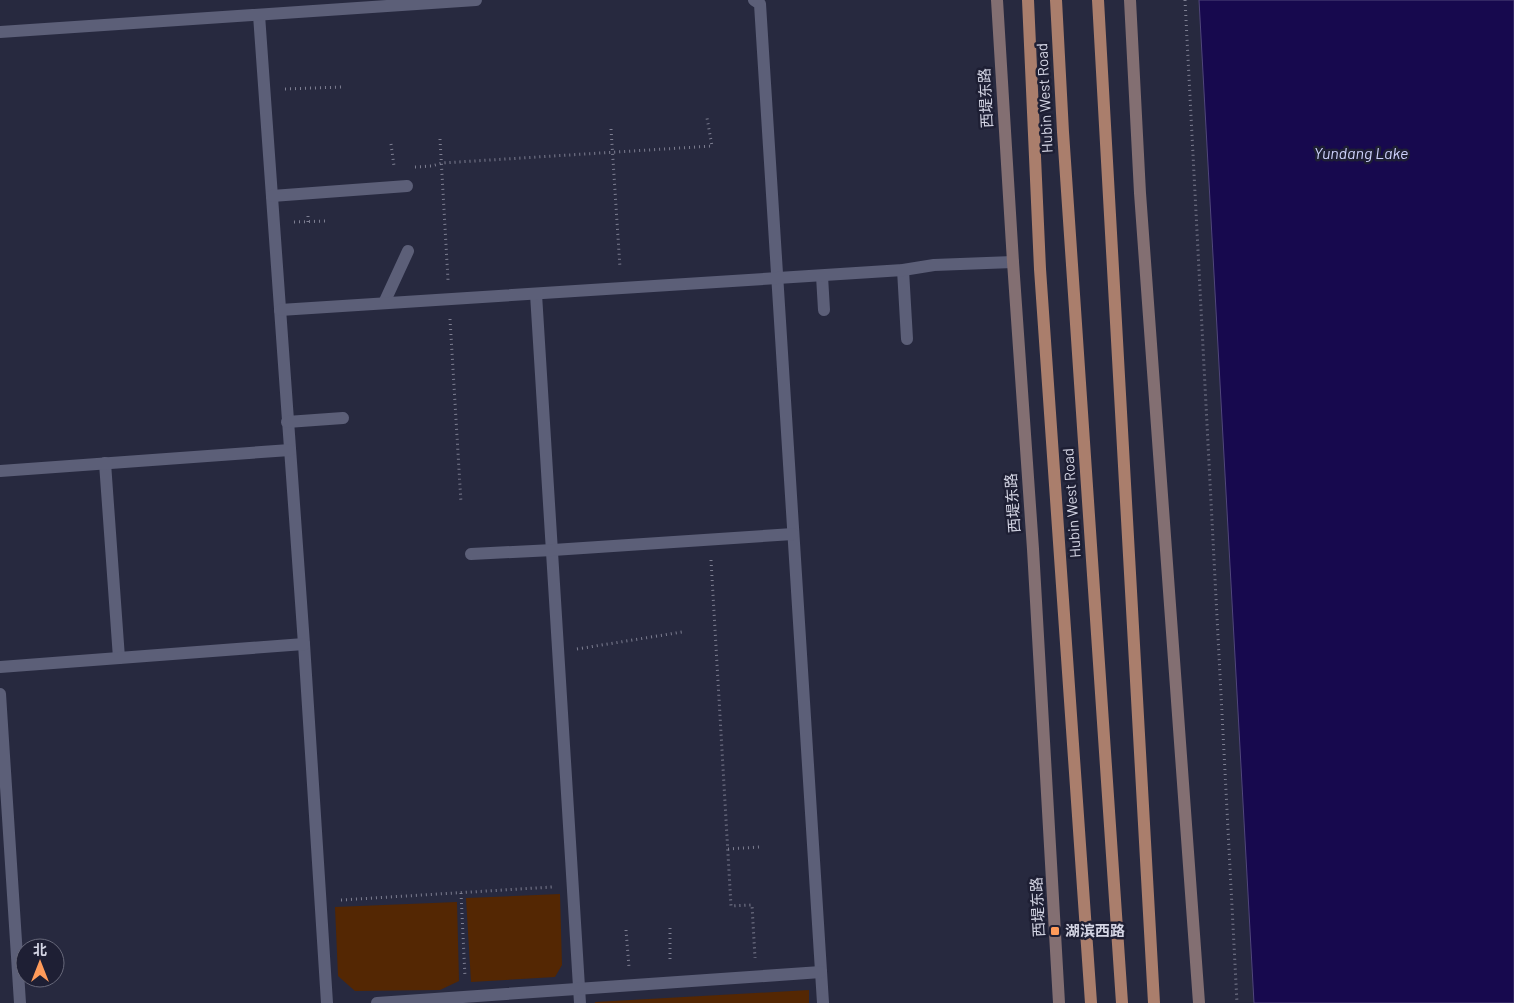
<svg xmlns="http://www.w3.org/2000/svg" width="1514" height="1003" font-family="Barlow,'Noto Sans SC',sans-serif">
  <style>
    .green { fill: #542703 }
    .water { fill: #17094e; stroke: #50467b }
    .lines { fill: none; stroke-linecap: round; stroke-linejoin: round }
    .path { stroke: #7d7e91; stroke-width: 3; stroke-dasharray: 1 4; stroke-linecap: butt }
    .service { stroke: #5c5f78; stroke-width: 12 }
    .secondary { stroke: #836f72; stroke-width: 12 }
    .primary { stroke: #aa7e6c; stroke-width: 12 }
    .poi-dot { fill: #ff9b5a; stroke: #1e1f34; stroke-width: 2 }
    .labels { text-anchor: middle; stroke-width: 5; stroke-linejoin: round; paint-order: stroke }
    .street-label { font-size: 15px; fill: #d4d5e4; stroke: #1e1f34 }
    .poi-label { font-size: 15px; font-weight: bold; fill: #d4d5e4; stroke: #1e1f34; text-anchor: start }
    .water-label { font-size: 16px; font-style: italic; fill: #cfd3fd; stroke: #1e1f34 }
  </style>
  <rect width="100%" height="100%" fill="#27293f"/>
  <g class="green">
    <path d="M 560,894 L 562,965 L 555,977 L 471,982 L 466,898 Z"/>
    <path d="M 457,902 L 459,981 L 440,990 L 355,991 L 338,976 L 335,907 Z"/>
    <path d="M 809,990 L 809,1003 L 595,1003 L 595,1002 Z"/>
  </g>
  <path class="water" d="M 1199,0 L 1514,0 L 1514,1003 L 1254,1003 Z"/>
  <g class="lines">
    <g class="path">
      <path d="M 1185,0 L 1237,1003"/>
      <path d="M 285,89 L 342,87"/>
      <path d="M 611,129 L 620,268"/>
      <path d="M 440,139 L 448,280"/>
      <path d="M 391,144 L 394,166"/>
      <path d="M 415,167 L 432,166 L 442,163 L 712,146 L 707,118"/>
      <path d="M 294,222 L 327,221"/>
      <path d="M 308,222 L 308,212"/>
      <path d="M 450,319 L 461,503"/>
      <path d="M 711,560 L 731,906 L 752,905 L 755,958"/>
      <path d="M 577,649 L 682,632"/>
      <path d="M 728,849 L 759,847"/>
      <path d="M 461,893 L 465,977"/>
      <path d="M 341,900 L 552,887"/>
      <path d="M 670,928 L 670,962"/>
      <path d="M 626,930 L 629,967"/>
    </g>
    <g class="service">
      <path d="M 754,0 L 760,4 L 823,1003"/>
      <path d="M 259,15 L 304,644 L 327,1003"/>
      <path d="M 0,32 L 476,0"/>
      <path d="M 272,196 L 407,186"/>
      <path d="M 903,270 L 907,339"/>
      <path d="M 822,276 L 824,310"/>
      <path d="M 536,294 L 580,1003"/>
      <path d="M 384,303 L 408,251"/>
      <path d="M 280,310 L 903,270 L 934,265 L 1013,262"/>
      <path d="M 287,422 L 343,418"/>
      <path d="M 105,463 L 119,658"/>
      <path d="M 0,471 L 290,450"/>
      <path d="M 471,554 L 553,550 L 793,534"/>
      <path d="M 0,667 L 304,644"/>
      <path d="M 0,694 L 20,1003"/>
      <path d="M 377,1003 L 821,972"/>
    </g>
    <g class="secondary">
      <path d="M 997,0 L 1013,262 L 1033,549 L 1059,1003"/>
      <path d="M 1130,0 L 1140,193 L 1199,1003"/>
    </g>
    <g class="primary">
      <path d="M 1028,0 L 1040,269 L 1091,1003"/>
      <path d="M 1056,0 L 1063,132 L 1122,1003"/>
      <path d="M 1098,0 L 1154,1003"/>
    </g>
  </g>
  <rect class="poi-dot" x="1050" y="926" width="10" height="10" rx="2.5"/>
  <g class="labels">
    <g class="street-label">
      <text transform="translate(986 98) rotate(-93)" y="5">西堤东路</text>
      <text transform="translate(1045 98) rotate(-93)" y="5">Hubin West Road</text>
      <text transform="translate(1013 503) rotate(-94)" y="5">西堤东路</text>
      <text transform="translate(1072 503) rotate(-94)" y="5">Hubin West Road</text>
      <text transform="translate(1038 907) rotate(-93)" y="5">西堤东路</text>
    </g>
    <g class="poi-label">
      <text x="1065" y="936">湖滨西路</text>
    </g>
    <g class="water-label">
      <text x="1361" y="159">Yundang Lake</text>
    </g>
  </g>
  <g transform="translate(40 963)"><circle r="24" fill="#1e1f34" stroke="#67687a"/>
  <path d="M0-4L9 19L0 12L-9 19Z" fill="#ff9b5a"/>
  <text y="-8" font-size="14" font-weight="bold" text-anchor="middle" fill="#d4d5e4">北</text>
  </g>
</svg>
